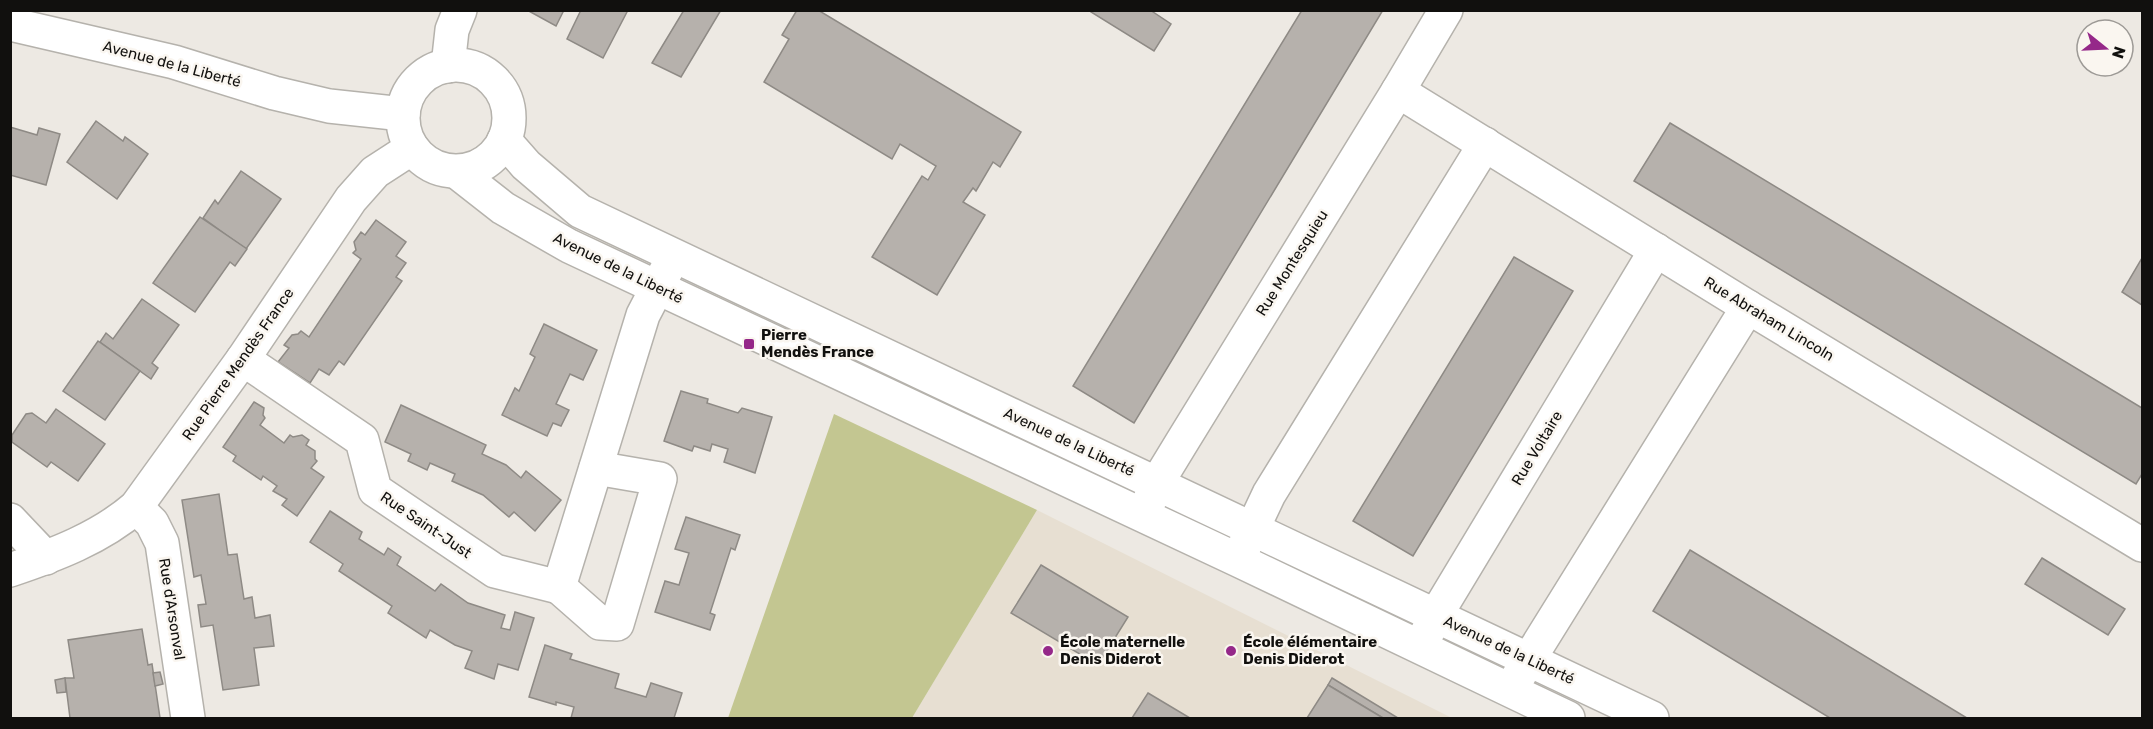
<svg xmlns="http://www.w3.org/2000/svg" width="2153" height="729" font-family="Rubik,sans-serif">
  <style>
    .built { fill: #e7dfd2 }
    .green { fill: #c3c691 }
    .building { fill: #b6b1ac; stroke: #8e8a85; stroke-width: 1.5 }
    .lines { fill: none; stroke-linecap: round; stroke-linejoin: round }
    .minor-casing { stroke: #b5b2ac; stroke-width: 36 }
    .minor { stroke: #fff; stroke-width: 33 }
    .poi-dot { fill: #952889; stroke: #faf6f0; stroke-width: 2 }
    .labels { text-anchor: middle; stroke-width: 5; stroke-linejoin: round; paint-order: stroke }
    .street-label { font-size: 15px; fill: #11100e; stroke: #faf6f0 }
    .poi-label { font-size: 15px; font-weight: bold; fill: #11100e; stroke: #faf6f0; text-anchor: start }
  </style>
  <rect width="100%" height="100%" fill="#ede9e3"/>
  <path class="built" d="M 1037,510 L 1452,718 L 912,718 Z"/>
  <path class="green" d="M 834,414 L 1037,510 L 912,718 L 728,718 Z"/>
  <g class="building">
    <path d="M 527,10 L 564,10 L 556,26 Z"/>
    <path d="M 581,10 L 628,10 L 603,58 L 567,39 Z"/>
    <path d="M 684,10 L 721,10 L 681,77 L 652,63 Z"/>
    <path d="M 797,10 L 818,10 L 1021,132 L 1000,167 L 993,162 L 976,191 L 973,188 L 963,202 L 985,215 L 937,295 L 872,257 L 922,176 L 928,180 L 936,166 L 900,144 L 892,159 L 764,82 L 789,39 L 782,35 Z"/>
    <path d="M 1092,10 L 1150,10 L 1171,24 L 1154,51 L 1091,12 Z"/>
    <path d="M 1302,10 L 1383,10 L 1134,423 L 1073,386 Z"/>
    <path d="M 96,121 L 123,141 L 125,137 L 148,154 L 117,199 L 67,162 Z"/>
    <path d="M 1670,123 L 2142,408 L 2142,474 L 2136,484 L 1634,181 Z"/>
    <path d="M 10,127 L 37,135 L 39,128 L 60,134 L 46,185 L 10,175 Z"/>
    <path d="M 241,171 L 281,199 L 246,249 L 203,218 L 215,200 L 218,204 Z"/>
    <path d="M 200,217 L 247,249 L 235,266 L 230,262 L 195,312 L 153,283 Z"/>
    <path d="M 376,220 L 406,242 L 396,256 L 406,263 L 396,277 L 402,281 L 344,365 L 339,361 L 329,375 L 319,369 L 310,383 L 278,362 L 289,348 L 284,345 L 292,335 L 298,334 L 301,331 L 309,337 L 361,259 L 353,253 L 356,250 L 354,242 L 361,232 L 365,235 Z"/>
    <path d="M 1514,257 L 1573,291 L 1413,556 L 1353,521 Z"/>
    <path d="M 2142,258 L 2142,305 L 2122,292 Z"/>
    <path d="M 142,299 L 179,325 L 152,363 L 158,368 L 151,379 L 100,342 L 106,333 L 113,339 Z"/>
    <path d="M 544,324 L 597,350 L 583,380 L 570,374 L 556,404 L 569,410 L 561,426 L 553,423 L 547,436 L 502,415 L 515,388 L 519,391 L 535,357 L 530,354 Z"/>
    <path d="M 98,341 L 140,371 L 105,420 L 63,391 Z"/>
    <path d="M 681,391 L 708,399 L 707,403 L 738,413 L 742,408 L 772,417 L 755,473 L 724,462 L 728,449 L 712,444 L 710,451 L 694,446 L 692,451 L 664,441 Z"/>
    <path d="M 254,402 L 264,408 L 263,415 L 265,418 L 260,425 L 284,443 L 290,435 L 293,437 L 302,435 L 309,440 L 306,445 L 315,451 L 315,459 L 317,461 L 311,468 L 324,477 L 297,516 L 282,505 L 287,499 L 273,491 L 277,486 L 263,476 L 261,480 L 233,461 L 236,456 L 223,447 Z"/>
    <path d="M 401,405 L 486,445 L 482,454 L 506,465 L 521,478 L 526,471 L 561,500 L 535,531 L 514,512 L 509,517 L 483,495 L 452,481 L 455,474 L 430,463 L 427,470 L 408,461 L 411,454 L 385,442 Z"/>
    <path d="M 56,409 L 105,444 L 78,481 L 51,462 L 47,467 L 12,442 L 12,435 L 26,414 L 32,413 L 46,423 Z"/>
    <path d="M 219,494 L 228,555 L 237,554 L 244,599 L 252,597 L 255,618 L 270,615 L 274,646 L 254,648 L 259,685 L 223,690 L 213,625 L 201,627 L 198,605 L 206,604 L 201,575 L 194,577 L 182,500 Z"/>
    <path d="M 330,511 L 362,532 L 359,539 L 384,555 L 388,548 L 401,557 L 397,565 L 435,591 L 441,584 L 468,603 L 505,615 L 501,628 L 510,630 L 515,612 L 534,618 L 518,670 L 498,664 L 494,679 L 465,668 L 472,651 L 455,645 L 430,630 L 426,638 L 388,613 L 392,606 L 339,571 L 343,564 L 310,542 Z"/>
    <path d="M 686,517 L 740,535 L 735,550 L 731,548 L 710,613 L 715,615 L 710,630 L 655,612 L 665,581 L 679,585 L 689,553 L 675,549 Z"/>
    <path d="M 1690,550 L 1967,718 L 1830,718 L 1653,611 Z"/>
    <path d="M 2042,558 L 2125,609 L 2108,635 L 2025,584 Z"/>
    <path d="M 1041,565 L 1128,617 L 1098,665 L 1011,613 Z"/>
    <path d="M 142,629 L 148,665 L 152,664 L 160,718 L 70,718 L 65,678 L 74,678 L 68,640 Z"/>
    <path d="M 545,645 L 572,654 L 570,659 L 619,674 L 615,688 L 646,697 L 651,683 L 682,693 L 674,718 L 571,718 L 574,707 L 556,702 L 556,705 L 529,697 Z"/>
    <path d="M 160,672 L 163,684 L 155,686 L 153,673 Z"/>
    <path d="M 65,678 L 66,692 L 57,693 L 55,680 Z"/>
    <path d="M 1332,678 L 1398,718 L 1383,718 L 1328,685 Z"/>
    <path d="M 1328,685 L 1383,718 L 1307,718 Z"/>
    <path d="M 1148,693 L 1190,718 L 1132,718 Z"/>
  </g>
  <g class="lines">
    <defs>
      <g id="minor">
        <path d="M 10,24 L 174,62 L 274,93 L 329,106 L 403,114"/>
        <circle cx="456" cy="118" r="53"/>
        <path d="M 448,66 L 452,30 L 460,10"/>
        <path d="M 1398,91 L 1748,307 L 2142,545"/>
        <path d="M 504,140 L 526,165 L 580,211 L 1652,718"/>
        <path d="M 457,172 L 503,208 L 569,246 L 1238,560 L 1568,718"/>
        <path d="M 243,359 L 362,440 L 375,490 L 495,571 L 559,587 L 643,315 L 668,267"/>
        <path d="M 1148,504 L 1157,483 L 1182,442 L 1398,91 L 1446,10"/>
        <path d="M 136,507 L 152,523 L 162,543 L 188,718"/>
        <path d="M 10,520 L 46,558"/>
        <path d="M 1243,549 L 1269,494 L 1485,144"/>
        <path d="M 10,570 C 55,555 100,538 136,507 L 243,359 L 351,199 L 375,172 L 412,148"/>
        <path d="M 559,587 L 600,623 L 617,624 L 660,479 L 596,468"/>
        <path d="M 1426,635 L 1436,615 L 1656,250"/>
        <path d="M 1518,677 L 1748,307"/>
      </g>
    </defs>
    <use href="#minor" class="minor-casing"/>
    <use href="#minor" class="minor"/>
  </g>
  <g class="poi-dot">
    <rect x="743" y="338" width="12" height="12" rx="3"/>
    <circle cx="1048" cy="651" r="6"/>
    <circle cx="1231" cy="651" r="6"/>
  </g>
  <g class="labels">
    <g class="street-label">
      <text transform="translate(172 64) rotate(15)" y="5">Avenue de la Liberté</text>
      <text transform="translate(1292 263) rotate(-58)" y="5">Rue Montesquieu</text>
      <text transform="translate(618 268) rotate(26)" y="5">Avenue de la Liberté</text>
      <text transform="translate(1769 319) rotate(31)" y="5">Rue Abraham Lincoln</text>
      <text transform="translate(238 364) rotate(-55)" y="5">Rue Pierre Mendès France</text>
      <text transform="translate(1069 442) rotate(25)" y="5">Avenue de la Liberté</text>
      <text transform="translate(1537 448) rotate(-59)" y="5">Rue Voltaire</text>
      <text transform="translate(426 525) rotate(34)" y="5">Rue Saint-Just</text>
      <text transform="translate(172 609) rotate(81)" y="5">Rue d'Arsonval</text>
      <text transform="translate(1509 650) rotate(25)" y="5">Avenue de la Liberté</text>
    </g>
    <g class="poi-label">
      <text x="761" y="340">Pierre<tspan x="761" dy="17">Mendès France</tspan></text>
      <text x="1060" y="647">École maternelle<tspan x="1060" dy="17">Denis Diderot</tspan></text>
      <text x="1243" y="647">École élémentaire<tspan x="1243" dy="17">Denis Diderot</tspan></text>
    </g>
  </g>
  <rect width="2153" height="729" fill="none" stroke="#11100e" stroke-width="24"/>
  <g transform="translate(2105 48) rotate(108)"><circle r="28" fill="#faf6f0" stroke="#9d9a96" stroke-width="1.5"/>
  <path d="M0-4.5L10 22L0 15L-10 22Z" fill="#952889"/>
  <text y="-9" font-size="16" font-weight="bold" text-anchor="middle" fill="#11100e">N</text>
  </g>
</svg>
